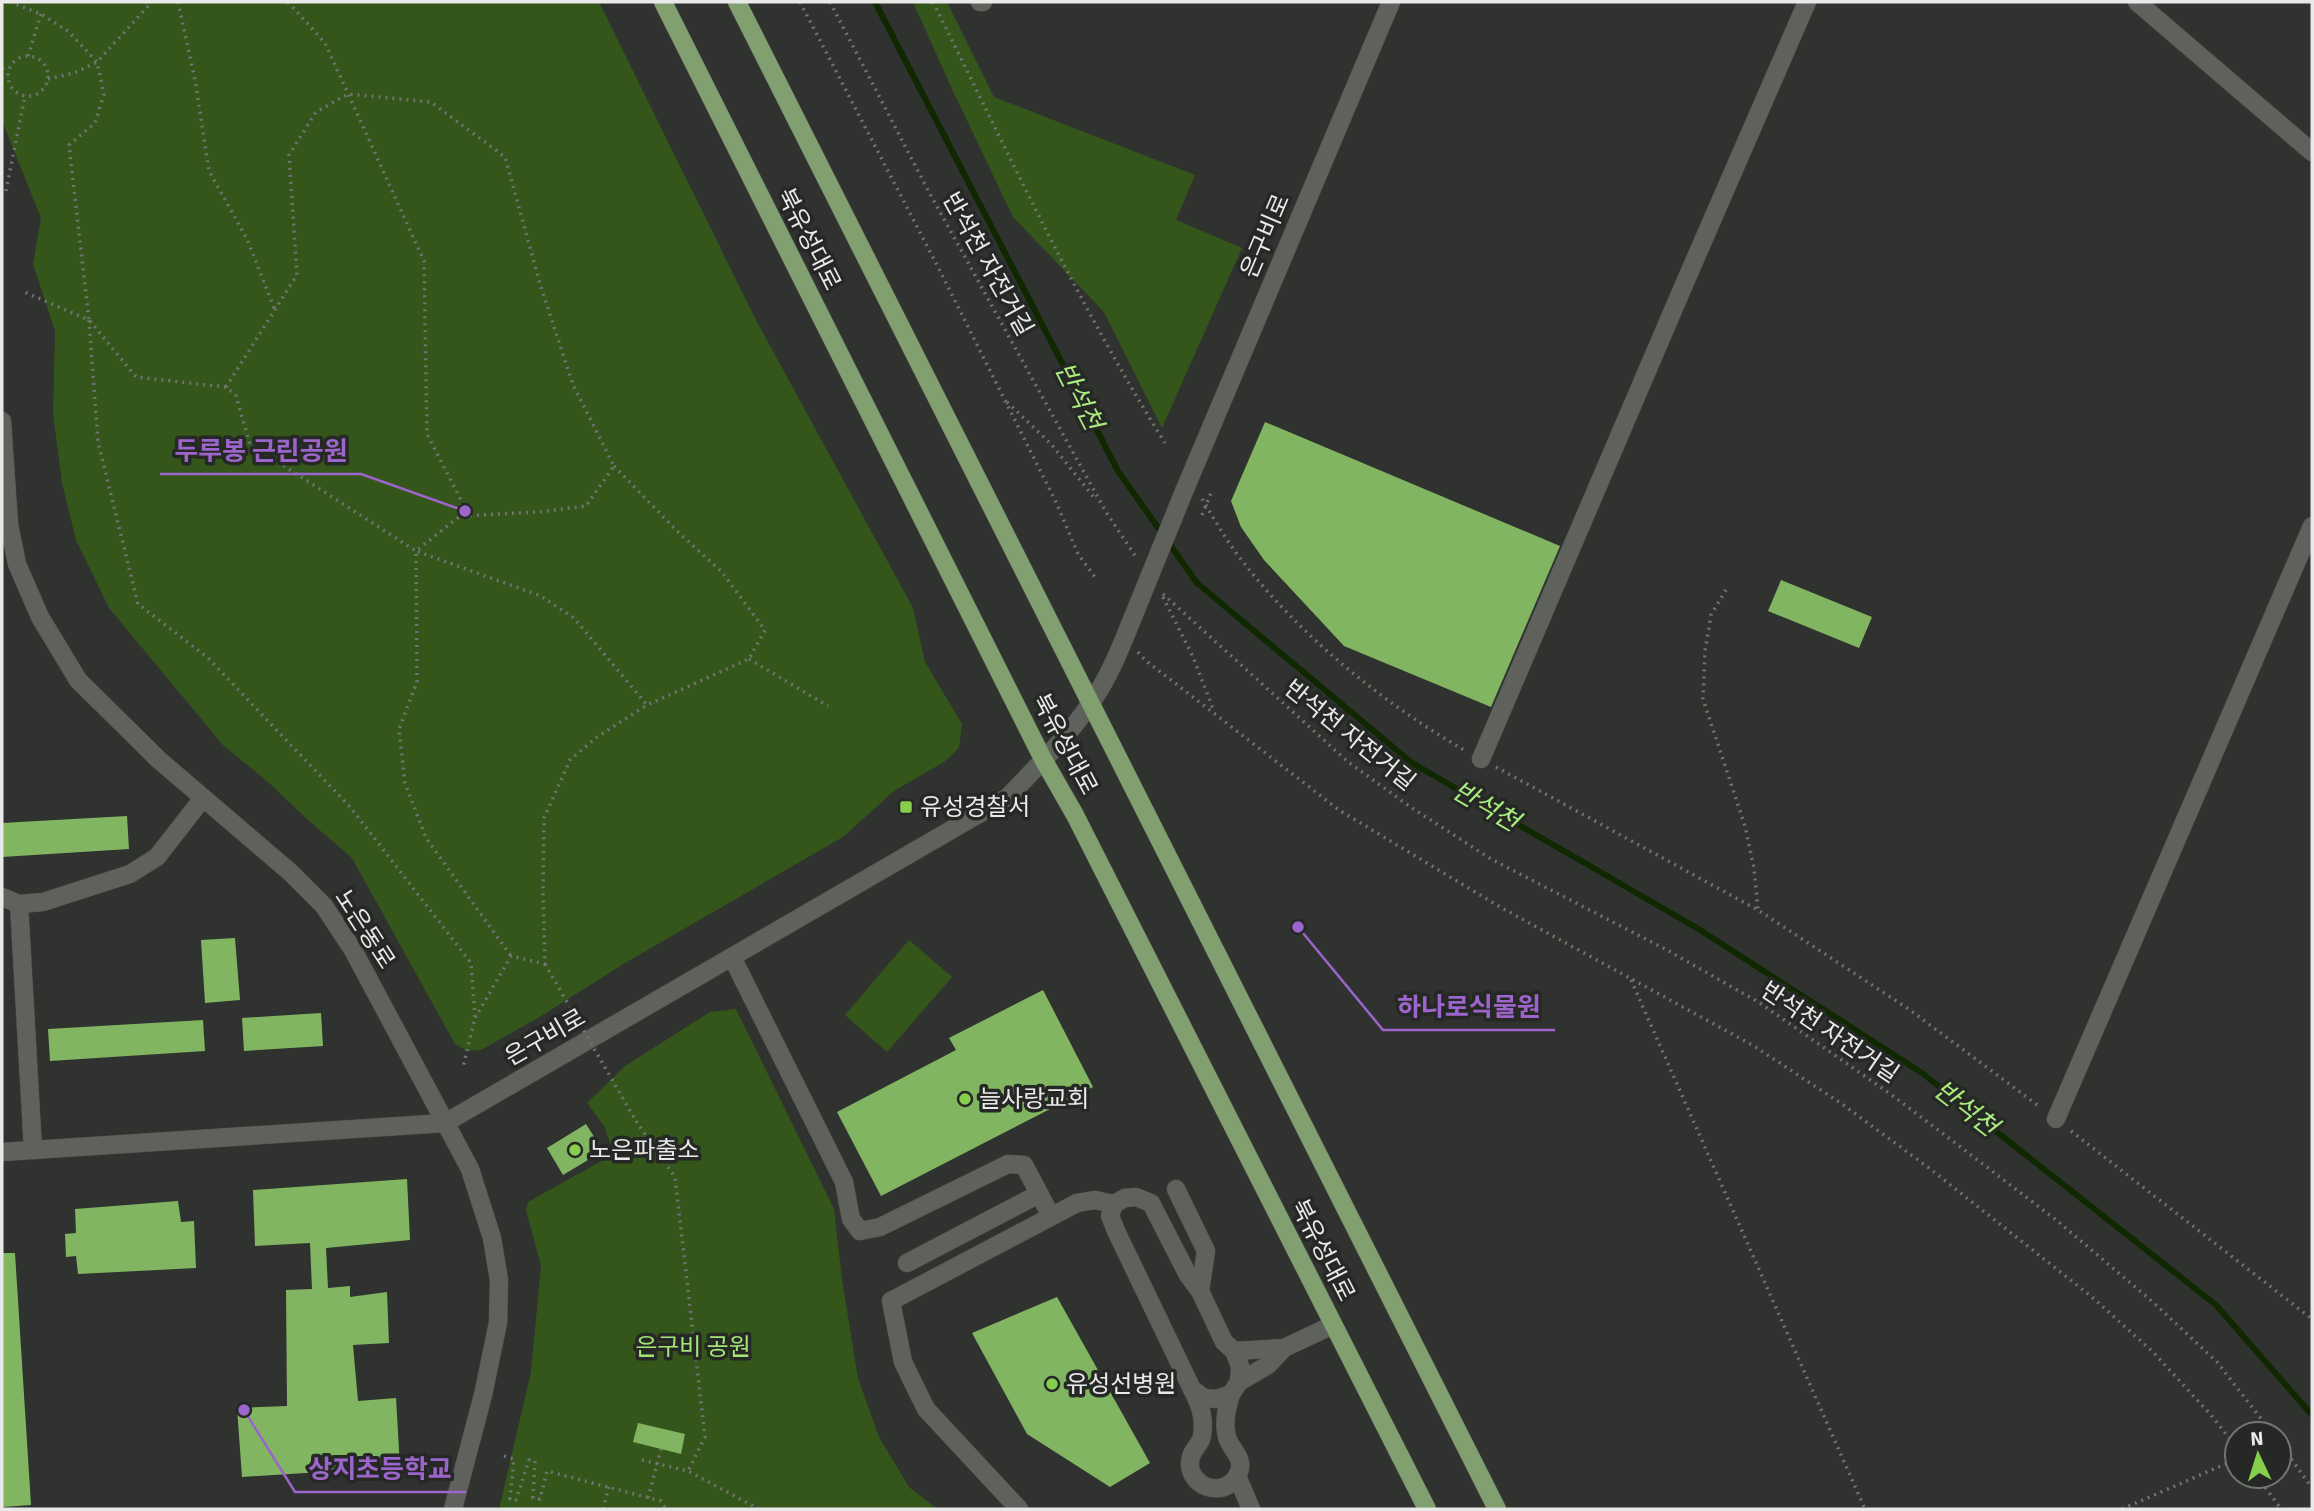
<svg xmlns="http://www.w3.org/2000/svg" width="2314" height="1511" font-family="Signika,'Noto Sans KR',sans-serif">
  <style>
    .green { fill: #34561b }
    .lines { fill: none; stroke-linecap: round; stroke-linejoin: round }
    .stream { stroke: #102800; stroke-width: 6 }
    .building { fill: #82b561 }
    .minor-casing { stroke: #4e4f4d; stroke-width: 19 }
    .major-casing { stroke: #4e4f4d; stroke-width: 19 }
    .path { stroke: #717370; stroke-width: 3.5; stroke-dasharray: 2 5; stroke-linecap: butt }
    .minor { stroke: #5f615d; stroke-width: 18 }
    .major { stroke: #829f70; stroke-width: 18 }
    .minor-bridge-casing { stroke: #4e4f4d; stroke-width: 19; stroke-linecap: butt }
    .path-bridge { stroke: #717370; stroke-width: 3.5; stroke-dasharray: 2 5; stroke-linecap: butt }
    .minor-bridge { stroke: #5f615d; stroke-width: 18 }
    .poi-dot { fill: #85cf4d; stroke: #262825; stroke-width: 2.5 }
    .labels { text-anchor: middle; stroke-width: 7; stroke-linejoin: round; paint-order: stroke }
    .street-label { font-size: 24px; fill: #e8e9e8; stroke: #262825 }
    .poi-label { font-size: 24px; fill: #e8e9e8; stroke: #262825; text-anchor: start }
    .park-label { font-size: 24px; fill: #a2e476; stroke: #262825 }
    .water-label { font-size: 26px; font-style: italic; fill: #aaec7f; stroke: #262825 }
    .leader { fill: none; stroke: #9c65cb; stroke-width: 2.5 }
    .callout-dot { fill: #9c65cb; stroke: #262825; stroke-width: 2.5 }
    .callout-label { font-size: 26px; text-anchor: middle; font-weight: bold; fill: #9c65cb; stroke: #262825; stroke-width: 7; stroke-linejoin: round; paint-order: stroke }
  </style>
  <rect width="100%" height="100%" fill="#30322f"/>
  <g class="green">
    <path d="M 2,2 L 599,2 L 756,320 L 913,608 L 925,662 L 962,724 L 959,748 L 944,762 L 894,791 L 843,837 L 625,963 L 538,1018 L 481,1050 L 467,1051 L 455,1044 L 352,858 L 308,820 L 268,782 L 223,745 L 109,608 L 76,540 L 62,483 L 53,414 L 55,331 L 33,264 L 41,218 L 2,121 Z"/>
    <path d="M 913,2 L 947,2 L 994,97 L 1195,175 L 1176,220 L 1242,248 L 1162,428 L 1104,312 L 1013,217 L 952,89 Z"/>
    <path d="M 909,940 L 952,977 L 887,1052 L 845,1015 Z"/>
    <path d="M 736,1009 L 834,1209 L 842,1280 L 858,1378 L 879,1437 L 909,1487 L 937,1509 L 499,1509 L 531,1372 L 541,1266 L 526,1210 L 528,1202 L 614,1154 L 604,1126 L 587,1103 L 625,1066 L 710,1012 Z"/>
  </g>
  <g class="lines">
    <path class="stream" d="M 875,2 L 1118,471 L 1197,583 L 1412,763 L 1697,928 L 1922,1073 L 2216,1305 L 2312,1415"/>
  </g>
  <g class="building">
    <path d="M 1265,422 L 1560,546 L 1491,707 L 1344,646 L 1264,560 L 1241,527 L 1231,501 Z"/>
    <path d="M 1781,580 L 1872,617 L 1859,648 L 1768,611 Z"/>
    <path d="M 127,816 L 129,849 L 2,857 L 2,823 Z"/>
    <path d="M 235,938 L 240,1000 L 205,1003 L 201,940 Z"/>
    <path d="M 1043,990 L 1093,1087 L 881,1196 L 837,1112 L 956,1050 L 949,1038 Z"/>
    <path d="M 321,1013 L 323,1046 L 244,1051 L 242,1018 Z"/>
    <path d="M 203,1020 L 205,1051 L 50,1061 L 48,1029 Z"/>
    <path d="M 586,1124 L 603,1151 L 563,1175 L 547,1148 Z"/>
    <path d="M 407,1179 L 410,1240 L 326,1248 L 328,1288 L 350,1286 L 350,1297 L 387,1292 L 389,1343 L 353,1345 L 358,1401 L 396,1398 L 400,1467 L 242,1477 L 237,1408 L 287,1406 L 286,1290 L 312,1289 L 310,1243 L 255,1246 L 253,1190 Z"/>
    <path d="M 178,1201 L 181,1222 L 194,1221 L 196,1268 L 78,1274 L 76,1256 L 66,1257 L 65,1234 L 76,1233 L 75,1209 Z"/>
    <path d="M 2,1253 L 15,1253 L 31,1505 L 2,1507 Z"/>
    <path d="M 1057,1297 L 1150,1463 L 1110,1487 L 1027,1434 L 972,1333 Z"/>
    <path d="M 638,1423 L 685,1434 L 681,1454 L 633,1442 Z"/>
  </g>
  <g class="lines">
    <defs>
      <g id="minor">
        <path d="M 980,2 L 983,2"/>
        <path d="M 2137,2 L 2312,152"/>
        <path d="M 2,421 L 9,524 L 17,564 L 40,617 L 78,680 L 159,760 L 290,872 L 324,906 L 353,950 L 470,1169 L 492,1238 L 499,1280 L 498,1323 L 483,1395 L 453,1509"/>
        <path d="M 1185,489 L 1391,2"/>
        <path d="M 1481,759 L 1683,287 L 1807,2"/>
        <path d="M 2,897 L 19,904 L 43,902 L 130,874 L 157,857 L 203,798"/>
        <path d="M 19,904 L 33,1150"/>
        <path d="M 732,957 L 844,1182 L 851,1219 L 860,1231 L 880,1227 L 1008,1164 L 1024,1165 L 1051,1216"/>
        <path d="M 2056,1119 L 2312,526"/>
        <path d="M 2,1152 L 445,1123 L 1008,797 C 1036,767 1067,738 1090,704 C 1109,678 1121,647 1133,617"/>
        <path d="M 1176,1189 L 1206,1251 L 1200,1291"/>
        <path d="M 1136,1197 L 1151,1203 L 1188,1275 L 1200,1291 L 1224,1342 L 1234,1351 L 1240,1366 L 1239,1382 L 1231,1394 L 1217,1399 L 1204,1398 L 1192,1389 L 1117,1233 L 1110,1216 L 1114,1204 L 1125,1198 Z"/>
        <path d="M 907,1263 L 1039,1194"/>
        <path d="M 1234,1351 L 1284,1348 L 1333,1325"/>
        <path d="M 1239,1382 L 1268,1365 L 1284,1348"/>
        <path d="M 1192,1389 C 1200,1404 1205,1418 1202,1436 C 1201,1443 1195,1447 1192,1454 C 1184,1473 1201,1491 1220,1488 C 1227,1487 1234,1482 1237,1476 C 1247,1459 1231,1451 1227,1437 C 1223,1422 1227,1408 1231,1394"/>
        <path d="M 1237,1476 L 1251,1509"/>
        <path d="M 1019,1509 L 926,1409 L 903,1362 L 891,1301 L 1077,1203 L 1095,1200 L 1114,1204"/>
      </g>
      <g id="major">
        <path d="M 663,2 L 1043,759 L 1075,815 L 1427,1509"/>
        <path d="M 737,2 L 1497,1509"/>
      </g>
    </defs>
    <use href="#minor" class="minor-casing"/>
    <use href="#major" class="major-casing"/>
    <g class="path">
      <path d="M 10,2 L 41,14 L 68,31 L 97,62 L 104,94 L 95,123 L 69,145 L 89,320 L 22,291"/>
      <path d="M 178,2 L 195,80 L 209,171 L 247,239 L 275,310"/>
      <path d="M 288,2 L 325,43 L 424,261 L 427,434 L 461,500 L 460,516 L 416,551 L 541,596 L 574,618 L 647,705 L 597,737 L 570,760 L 544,818 L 543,891 L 545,964 L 511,956 L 475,1018"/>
      <path d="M 800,2 L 939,269 L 1056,502 L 1078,554 L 1095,577"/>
      <path d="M 830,2 L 930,194 L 1106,512 L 1136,557"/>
      <path d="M 933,2 C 1007,150 1077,303 1165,443"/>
      <path d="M 28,56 L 41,14"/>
      <circle cx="28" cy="76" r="20"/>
      <path d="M 2,69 L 8,72"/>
      <path d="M 48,79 L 74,73 L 97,62 L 152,2"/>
      <path d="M 6,191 L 25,96"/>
      <path d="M 89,320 L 98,442 L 138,604 L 207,657 L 351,808 L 471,963 L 475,1018 L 463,1067"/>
      <path d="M 90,321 L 136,377 L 226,387 L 236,396 L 250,444 L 416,551 L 417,682 L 399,729 L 405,783 L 426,838 L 511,956"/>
      <path d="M 226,387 L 297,275 L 289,155 L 316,112 L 348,94 L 431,102 L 505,157 L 540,284 L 573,385 L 614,466 L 586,506 L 538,512 L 460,516"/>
      <path d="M 1007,402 L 1051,444 L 1096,500"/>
      <path d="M 614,466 L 680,534 L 721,571 L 765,630 L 749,659 L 647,705"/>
      <path d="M 1202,499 C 1214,519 1226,540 1240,558 C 1299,635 1380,701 1464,750"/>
      <path d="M 1202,515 L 1211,493"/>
      <path d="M 1726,590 L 1711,615 L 1705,651 L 1703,699 L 1745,826 L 1754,868 L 1758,910"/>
      <path d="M 1163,594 L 1347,761 L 1409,806 L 1491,859 L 1667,950 L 1760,1003 L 1896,1098 L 2055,1219 L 2154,1303 L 2217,1362 L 2273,1434"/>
      <path d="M 1163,597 L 1193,657 L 1214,711"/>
      <path d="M 1138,652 L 1145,660 L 1339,810 L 1500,907 L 1754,1046 L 1842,1104 L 1929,1168 L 2092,1297 L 2153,1352 L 2211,1415 L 2237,1448"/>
      <path d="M 749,659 L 828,706"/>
      <path d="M 1496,767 L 1758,910 L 1910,1010 L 2040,1107"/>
      <path d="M 1631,980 L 1865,1509"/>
      <path d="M 636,1121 L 675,1177 L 705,1437 L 688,1471"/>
      <path d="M 2071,1131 L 2312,1319"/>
      <path d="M 2279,1442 L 2312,1488"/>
      <path d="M 504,1456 L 514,1459 L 510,1499 L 516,1500 L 529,1460 L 535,1461 L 533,1498 L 540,1499 L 547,1471 L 661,1501 L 666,1509"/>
      <path d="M 642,1460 L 688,1471 L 759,1509"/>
      <path d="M 2257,1476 L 2281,1509"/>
      <path d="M 648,1498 L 661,1449"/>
      <path d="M 603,1509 L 609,1487"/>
      <path d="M 2122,1509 L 2237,1459"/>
    </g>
    <use href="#minor" class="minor"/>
    <use href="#major" class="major"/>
    <defs>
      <path id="minor-bridge" d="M 1133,617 L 1185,489"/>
    </defs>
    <use href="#minor-bridge" class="minor-bridge-casing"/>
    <path class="path-bridge" d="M 545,964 L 636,1121"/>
    <use href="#minor-bridge" class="minor-bridge"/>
  </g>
  <g class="poi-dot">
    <rect x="899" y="800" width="14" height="14" rx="3.5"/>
    <circle cx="965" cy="1099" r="7"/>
    <circle cx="575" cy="1150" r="7"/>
    <circle cx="1052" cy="1384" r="7"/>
  </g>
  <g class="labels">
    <g class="street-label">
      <text transform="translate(1265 236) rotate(-67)" y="8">은구비로</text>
      <text transform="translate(809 239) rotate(63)" y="8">북유성대로</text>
      <text transform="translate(988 264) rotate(61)" y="8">반석천 자전거길</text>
      <text transform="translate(1350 735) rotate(39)" y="8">반석천 자전거길</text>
      <text transform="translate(1065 744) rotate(62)" y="8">북유성대로</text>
      <text transform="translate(365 929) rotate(57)" y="8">노은동로</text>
      <text transform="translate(1830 1032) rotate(34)" y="8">반석천 자전거길</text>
      <text transform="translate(545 1037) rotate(-30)" y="8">은구비로</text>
      <text transform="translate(1323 1250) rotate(63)" y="8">북유성대로</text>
    </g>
    <g class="poi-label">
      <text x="920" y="815">유성경찰서</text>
      <text x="979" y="1107">늘사랑교회</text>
      <text x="589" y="1158">노은파출소</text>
      <text x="1066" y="1392">유성선병원</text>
    </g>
    <g class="park-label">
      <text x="693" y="1355">은구비 공원</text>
    </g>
    <g class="water-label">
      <text transform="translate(1079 396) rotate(63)" y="9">반석천</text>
      <text transform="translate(1486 806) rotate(30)" y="9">반석천</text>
      <text transform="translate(1966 1108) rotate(38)" y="9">반석천</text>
    </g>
  </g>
  <path class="leader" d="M465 511L361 474H160M1298 927L1383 1030H1555M244 1410L295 1492H466"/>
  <g class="callout-dot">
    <circle cx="465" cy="511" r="7"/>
    <circle cx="1298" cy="927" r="7"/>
    <circle cx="244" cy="1410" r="7"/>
  </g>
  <g class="callout-label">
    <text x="261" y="460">두루봉 근린공원</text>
    <text x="1469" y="1016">하나로식물원</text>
    <text x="380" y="1478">상지초등학교</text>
  </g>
  <rect width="2314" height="1511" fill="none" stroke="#e8e9e8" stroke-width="7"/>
  <g transform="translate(2258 1455) rotate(356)"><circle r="33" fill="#262825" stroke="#747573" stroke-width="2"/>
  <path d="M0-5L12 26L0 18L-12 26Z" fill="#85cf4d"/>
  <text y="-10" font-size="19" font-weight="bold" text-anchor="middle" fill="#e8e9e8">N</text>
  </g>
</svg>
